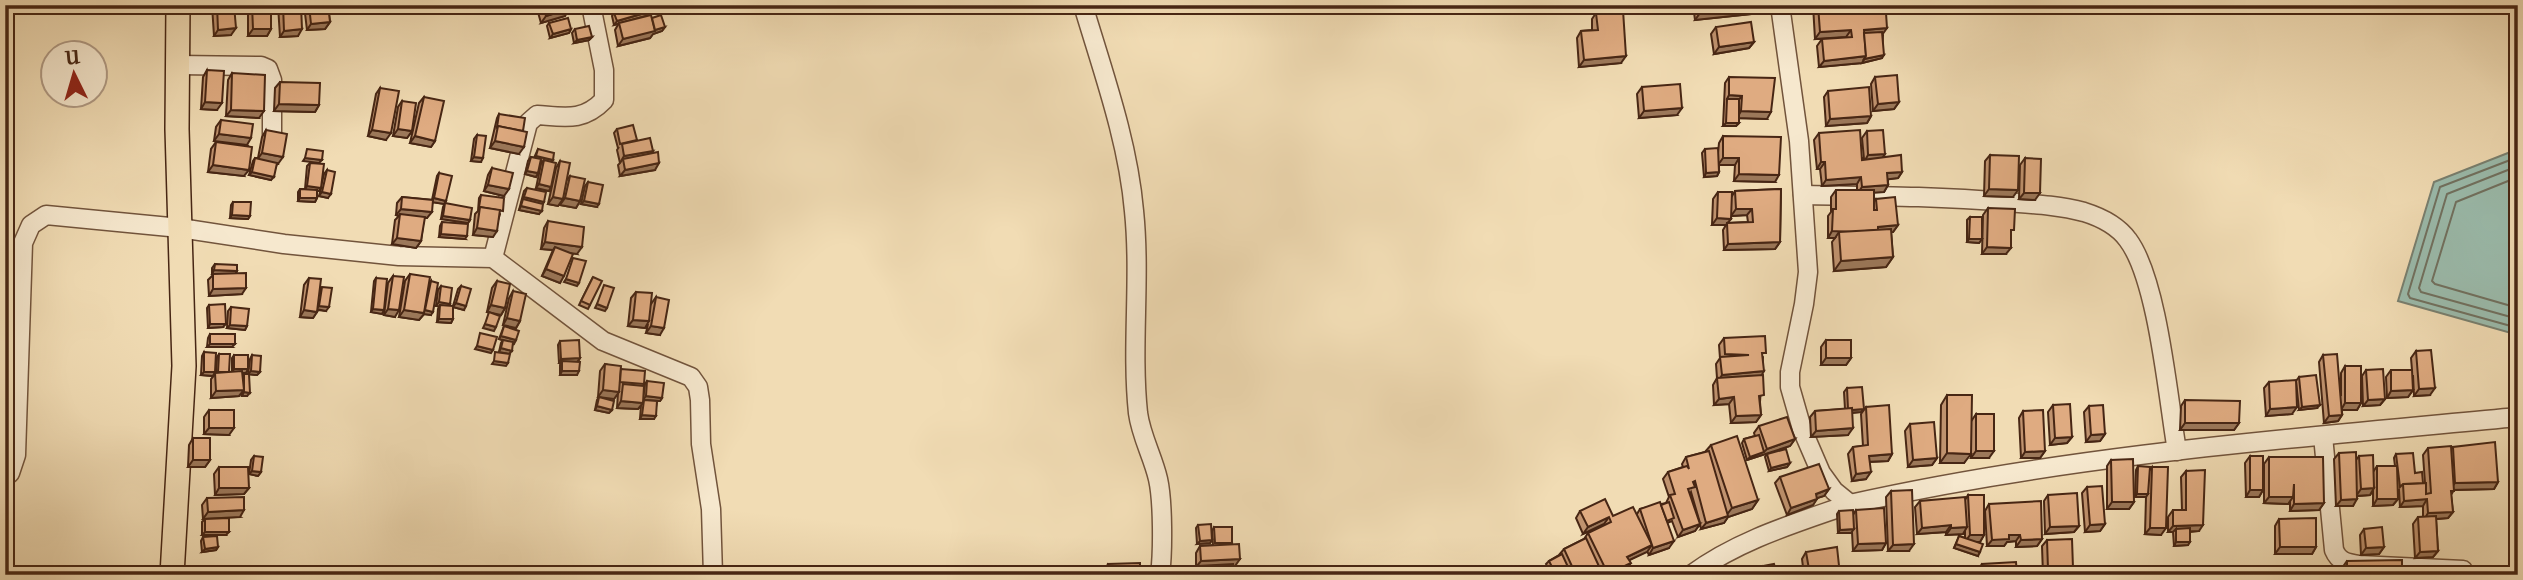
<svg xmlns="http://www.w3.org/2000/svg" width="2523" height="580" font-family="'IM FELL French Canon',serif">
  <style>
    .water { fill: #9bbcad; stroke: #798070; stroke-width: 2 }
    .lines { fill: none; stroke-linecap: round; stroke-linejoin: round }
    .shore { stroke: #717160; stroke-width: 2 }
    .minor-casing { stroke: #72543c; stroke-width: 21 }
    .major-casing { stroke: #472614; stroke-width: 26 }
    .minor { stroke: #f6e8ce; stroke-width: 18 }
    .major { stroke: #f1dcb4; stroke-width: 23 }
    .wall { fill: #c0936f; stroke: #472614; stroke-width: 2; fill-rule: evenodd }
    .shaded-wall { fill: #9c785a; stroke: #472614; stroke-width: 2 }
    .building { fill: #dfab81; stroke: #472614; stroke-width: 2 }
  </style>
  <rect width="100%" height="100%" fill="#f1dcb4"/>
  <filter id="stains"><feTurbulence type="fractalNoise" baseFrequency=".00286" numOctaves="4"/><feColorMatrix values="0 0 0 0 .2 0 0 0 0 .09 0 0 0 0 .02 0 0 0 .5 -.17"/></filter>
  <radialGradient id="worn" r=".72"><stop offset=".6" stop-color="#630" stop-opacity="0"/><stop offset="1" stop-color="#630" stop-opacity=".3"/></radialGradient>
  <path class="water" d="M 2518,149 L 2518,335 L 2398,301 L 2434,182 Z"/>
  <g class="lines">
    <g class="shore">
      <path d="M 2518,157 L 2440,187 L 2408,294 L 2410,298 L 2518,328"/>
      <path d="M 2518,166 L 2447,194 L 2419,288 L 2421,292 L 2518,319"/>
      <path d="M 2518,177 L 2456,202 L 2432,281 L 2435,284 L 2518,308"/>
    </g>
    <defs>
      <g id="minor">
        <path d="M 1083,5 C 1103,72 1128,141 1134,211 C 1141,279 1131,346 1138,413 C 1141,436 1153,457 1158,479 C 1163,501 1163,552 1160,575"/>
        <path d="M 1780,5 L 1799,141 L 1808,272 L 1804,304 L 1790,372 L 1790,387 L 1802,429 L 1821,473 L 1834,491 L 1850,504 C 2069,455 2295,438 2518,417"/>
        <path d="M 178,65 L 261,66 L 268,69 L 272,80 L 272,136"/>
        <path d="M 1803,195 C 1871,196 1938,196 2005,202 C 2032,204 2058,205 2084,212 C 2100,217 2118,226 2128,240 C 2158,280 2168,399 2177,451"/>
        <path d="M 493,258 L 528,123 L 537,115 C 565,117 583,122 604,100 L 604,70 L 591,5"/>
        <path d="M 2323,436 L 2334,550 C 2339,562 2347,563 2359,565 L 2463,570"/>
        <path d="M 5,477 L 10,473 L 16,455 L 23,243 L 31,225 L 46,215 L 180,228 L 284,244 L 399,256 L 493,258 L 603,341 L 691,377 L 698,387 L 700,400 L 701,444 L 711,509 L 713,575"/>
        <path d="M 1691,575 C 1738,540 1796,523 1850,504"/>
      </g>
      <path id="major" d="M 172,575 L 184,366 L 177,129 L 178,5"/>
    </defs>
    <use href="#minor" class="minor-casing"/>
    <use href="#major" class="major-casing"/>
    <use href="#minor" class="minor"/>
    <use href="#major" class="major"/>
  </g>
  <g class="wall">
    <path d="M 212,5 L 234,5 L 231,35 L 214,36 Z"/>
    <path d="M 248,5 L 271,5 L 271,29 L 267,36 L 248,36 Z"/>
    <path d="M 278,5 L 301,5 L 298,36 L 280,37 Z"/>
    <path d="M 304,5 L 328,5 L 330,22 L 325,29 L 307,30 Z"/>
    <path d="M 536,5 L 568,5 L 565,16 L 541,23 Z"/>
    <path d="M 610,5 L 647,5 L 646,5 L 646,16 L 614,25 L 612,16 L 614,13 L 620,11 L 612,13 Z"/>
    <path d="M 1693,5 L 1756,5 L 1756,8 L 1751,14 L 1695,20 Z"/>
    <path d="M 1813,5 L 1870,5 L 1871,13 L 1883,35 L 1882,58 L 1862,63 L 1819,67 L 1817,46 L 1822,39 L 1846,38 L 1815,39 Z"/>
    <path d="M 1596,13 L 1621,63 L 1579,67 L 1577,38 L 1581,31 L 1592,30 L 1592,19 Z"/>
    <path d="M 652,18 L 665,27 L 662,31 L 653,34 L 650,38 L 618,46 L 615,30 L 619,23 Z"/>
    <path d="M 549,23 L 571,29 L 569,33 L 550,38 L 547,26 Z"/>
    <path d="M 1716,27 L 1754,42 L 1749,48 L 1714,54 L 1711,34 Z"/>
    <path d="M 575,29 L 592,37 L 589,40 L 574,43 L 572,33 Z"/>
    <path d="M 207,70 L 217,110 L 201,109 L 203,77 Z"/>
    <path d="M 232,73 L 259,118 L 226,116 L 228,80 Z"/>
    <path d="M 1729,77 L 1767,119 L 1739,118 L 1739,123 L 1736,126 L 1723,126 L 1725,83 Z"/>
    <path d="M 1875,77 L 1899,102 L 1894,109 L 1873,111 L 1871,84 Z"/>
    <path d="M 280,82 L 319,105 L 315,112 L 274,111 L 275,88 Z"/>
    <path d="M 1642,87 L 1677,115 L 1639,118 L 1637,94 Z"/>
    <path d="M 380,88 L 386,140 L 368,136 L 376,94 Z"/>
    <path d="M 1828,91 L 1871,116 L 1867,123 L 1826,126 L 1824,97 Z"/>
    <path d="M 424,97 L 435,141 L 431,147 L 410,143 L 419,103 Z"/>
    <path d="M 402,101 L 412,131 L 407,138 L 393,136 L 398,107 Z"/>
    <path d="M 499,114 L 519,154 L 490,148 L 497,118 Z"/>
    <path d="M 221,120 L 247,145 L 214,141 L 216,127 Z"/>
    <path d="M 617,129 L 637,140 L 651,154 L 655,170 L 620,176 L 618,165 L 620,163 L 617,150 L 619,147 L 618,148 L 614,133 Z"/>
    <path d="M 266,130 L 278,164 L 277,164 L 271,180 L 249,175 L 253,161 L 255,158 L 258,158 L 262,137 Z"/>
    <path d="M 1867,131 L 1885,154 L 1883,157 L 1902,172 L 1898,178 L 1888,179 L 1888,185 L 1884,192 L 1874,192 L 1874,202 L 1876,199 L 1898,225 L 1893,232 L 1891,232 L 1893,257 L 1886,267 L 1834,271 L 1832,242 L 1835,238 L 1828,238 L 1828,216 L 1831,212 L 1831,197 L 1836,190 L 1857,190 L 1857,184 L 1822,186 L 1820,169 L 1817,169 L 1814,140 L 1819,133 L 1864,159 L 1862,138 Z"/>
    <path d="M 477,135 L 481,162 L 471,161 L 474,139 Z"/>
    <path d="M 1723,136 L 1775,182 L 1734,181 L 1735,165 L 1719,165 L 1719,172 L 1717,176 L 1704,177 L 1702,153 L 1705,149 L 1718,153 L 1719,143 Z"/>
    <path d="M 216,142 L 244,176 L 208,172 L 211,149 Z"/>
    <path d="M 538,149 L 553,160 L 551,162 L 549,191 L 536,188 L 541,164 L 543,162 L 541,161 L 536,177 L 525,174 L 528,161 L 531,157 L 534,158 Z"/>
    <path d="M 1990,155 L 2013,197 L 1984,196 L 1985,161 Z"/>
    <path d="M 2025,158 L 2035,200 L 2019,199 L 2020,165 Z"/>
    <path d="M 560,161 L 566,181 L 570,176 L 580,201 L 576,208 L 560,205 L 561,201 L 558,206 L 548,204 L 556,168 Z"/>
    <path d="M 310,163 L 321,186 L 324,174 L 327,170 L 328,198 L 319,196 L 321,188 L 319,191 L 317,191 L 317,198 L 315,202 L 298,201 L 298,192 L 300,189 L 305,189 L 307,166 Z"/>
    <path d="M 492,168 L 504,196 L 484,191 L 488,175 Z"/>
    <path d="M 439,173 L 446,201 L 444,204 L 433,202 L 427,218 L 424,218 L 421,241 L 416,248 L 392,244 L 395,220 L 399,216 L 396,215 L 397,203 L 402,197 L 432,200 L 437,176 Z"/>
    <path d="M 588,182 L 597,207 L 581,204 L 585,186 Z"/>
    <path d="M 527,188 L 542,204 L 539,214 L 519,210 L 524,191 Z"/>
    <path d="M 1781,189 L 1780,242 L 1775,249 L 1724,250 L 1723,230 L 1726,225 L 1712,225 L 1713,199 L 1718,192 L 1732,196 L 1735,191 ZM 1731,210 L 1731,216 L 1747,215 L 1748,222 L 1728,223 Z"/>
    <path d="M 481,195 L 500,214 L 493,237 L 473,235 L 475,214 L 478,211 L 479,198 Z"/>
    <path d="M 233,202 L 250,216 L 248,219 L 230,218 L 231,205 Z"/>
    <path d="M 445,203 L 470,220 L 468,223 L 441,219 L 443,207 Z"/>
    <path d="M 1988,208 L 2006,254 L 1982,254 L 1983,215 Z"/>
    <path d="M 1970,217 L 1982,239 L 1979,243 L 1967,242 L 1967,220 Z"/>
    <path d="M 548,221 L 577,254 L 572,253 L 560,283 L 542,276 L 553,250 L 541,249 L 544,228 Z"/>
    <path d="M 442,222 L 465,239 L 439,237 L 440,226 Z"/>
    <path d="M 215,264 L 237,271 L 236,273 L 242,294 L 209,296 L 208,280 L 214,274 L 212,274 L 212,268 Z"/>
    <path d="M 410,274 L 428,285 L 431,281 L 431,315 L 424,314 L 419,320 L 399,317 L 405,281 Z"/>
    <path d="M 393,276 L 395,317 L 384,315 L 388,283 Z"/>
    <path d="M 593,277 L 590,305 L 588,309 L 579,305 Z"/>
    <path d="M 309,278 L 320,288 L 326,311 L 318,310 L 313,318 L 300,317 L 304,285 Z"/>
    <path d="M 376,278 L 384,310 L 382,314 L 371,312 L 374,281 Z"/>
    <path d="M 497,281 L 505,308 L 501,315 L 487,312 L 492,288 Z"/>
    <path d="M 441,286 L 449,306 L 453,306 L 458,289 L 461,286 L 464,310 L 453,307 L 453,319 L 451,323 L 437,322 L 438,309 L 439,306 L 436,306 L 438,290 Z"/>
    <path d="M 513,291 L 520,321 L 516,328 L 503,325 L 509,298 Z"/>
    <path d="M 636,292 L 651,304 L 656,297 L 660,335 L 646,333 L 648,324 L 645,328 L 628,326 L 631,298 Z"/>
    <path d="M 209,305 L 223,327 L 208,328 L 207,308 Z"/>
    <path d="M 231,307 L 247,326 L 245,330 L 227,328 L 228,311 Z"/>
    <path d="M 504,326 L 516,340 L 513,344 L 509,354 L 499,352 L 501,343 L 503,340 L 499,339 Z"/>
    <path d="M 210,334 L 232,347 L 207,347 L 208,338 Z"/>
    <path d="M 1724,338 L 1763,357 L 1760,402 L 1761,415 L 1756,422 L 1731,423 L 1729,404 L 1714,405 L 1713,385 L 1717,378 L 1716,364 L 1720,358 L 1719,345 Z"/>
    <path d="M 1826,340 L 1851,358 L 1846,365 L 1821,365 L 1821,347 Z"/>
    <path d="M 560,341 L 580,358 L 578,362 L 577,375 L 560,375 L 560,365 L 562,363 L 559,363 L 558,345 Z"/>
    <path d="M 2416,351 L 2430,395 L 2414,396 L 2413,375 L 2413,390 L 2408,397 L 2387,398 L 2386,377 L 2391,370 L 2412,370 L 2411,358 Z"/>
    <path d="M 204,352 L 213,376 L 201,375 L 202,356 Z"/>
    <path d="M 219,354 L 229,372 L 232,372 L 232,358 L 234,355 L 248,369 L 246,373 L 243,373 L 243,376 L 244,374 L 247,396 L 242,396 L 242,392 L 239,396 L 211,398 L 211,379 L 216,373 L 217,357 Z"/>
    <path d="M 252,355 L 260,372 L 257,375 L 248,374 L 250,359 Z"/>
    <path d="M 2323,355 L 2341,396 L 2341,373 L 2345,366 L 2361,403 L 2357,410 L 2342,410 L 2342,415 L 2338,421 L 2324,423 L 2319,362 Z"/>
    <path d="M 605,364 L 621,369 L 644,384 L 643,400 L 645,384 L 647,381 L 662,398 L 660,401 L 657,401 L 654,419 L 640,419 L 641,405 L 638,409 L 617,408 L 618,393 L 614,399 L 601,397 L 612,410 L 609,413 L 595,410 L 597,400 L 599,397 L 598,397 L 600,371 Z"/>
    <path d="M 2366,370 L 2385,399 L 2380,405 L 2363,406 L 2362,376 Z"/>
    <path d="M 2299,377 L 2317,408 L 2299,410 L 2296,381 Z"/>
    <path d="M 2269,382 L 2292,414 L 2266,416 L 2264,388 Z"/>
    <path d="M 1847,388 L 1861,412 L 1852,413 L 1848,435 L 1811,437 L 1810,417 L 1815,411 L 1845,409 L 1844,392 Z"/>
    <path d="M 1947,395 L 1972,420 L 1976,414 L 1989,458 L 1971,458 L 1971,451 L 1964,463 L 1940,463 L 1941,405 Z"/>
    <path d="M 2185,400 L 2239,423 L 2234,430 L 2180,430 L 2181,406 Z"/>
    <path d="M 2053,405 L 2072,437 L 2067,443 L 2050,445 L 2048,412 Z"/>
    <path d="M 2089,406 L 2105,434 L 2100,441 L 2086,442 L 2084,412 Z"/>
    <path d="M 1866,407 L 1892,454 L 1888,461 L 1869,462 L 1866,479 L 1852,481 L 1848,454 L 1853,447 L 1863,446 L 1861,414 Z"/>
    <path d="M 209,410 L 229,435 L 204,434 L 204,417 Z"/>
    <path d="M 2023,411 L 2045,451 L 2040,458 L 2021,458 L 2019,418 Z"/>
    <path d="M 1910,424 L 1937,458 L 1932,465 L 1908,467 L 1905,431 Z"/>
    <path d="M 1759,426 L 1795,439 L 1790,446 L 1747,460 L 1742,443 L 1744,439 L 1755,436 L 1754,433 Z"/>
    <path d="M 193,438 L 210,460 L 205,467 L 188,467 L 189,445 Z"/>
    <path d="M 1711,445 L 1758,500 L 1752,509 L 1728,517 L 1724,523 L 1701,529 L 1700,524 L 1695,531 L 1678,537 L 1672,521 L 1667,523 L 1669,548 L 1649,555 L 1647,551 L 1629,560 L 1626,570 L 1616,575 L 1568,575 L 1566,570 L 1557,575 L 1551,575 L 1546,564 L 1549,561 L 1559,555 L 1564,549 L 1584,539 L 1588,533 L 1605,525 L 1604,524 L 1583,534 L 1576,518 L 1580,511 L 1613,516 L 1637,514 L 1640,509 L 1666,503 L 1669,497 L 1663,479 L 1668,472 L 1683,467 L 1682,464 L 1686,457 L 1705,452 ZM 1691,492 L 1700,523 L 1690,494 Z"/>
    <path d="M 2453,447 L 2498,482 L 2494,489 L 2454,490 L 2451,495 L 2453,512 L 2448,518 L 2436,519 L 2438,551 L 2433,557 L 2415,558 L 2413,524 L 2418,517 L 2423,517 L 2423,506 L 2400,507 L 2399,490 L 2398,490 L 2398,499 L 2393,505 L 2373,506 L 2373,491 L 2370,495 L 2357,496 L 2353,506 L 2336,506 L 2334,459 L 2339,453 L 2356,460 L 2359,456 L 2373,472 L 2377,466 L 2395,466 L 2394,458 L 2396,454 L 2415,473 L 2423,483 L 2425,483 L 2423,455 L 2428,448 L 2451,449 Z"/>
    <path d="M 1767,454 L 1790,463 L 1787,467 L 1769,471 L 1765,457 Z"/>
    <path d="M 254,456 L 261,472 L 258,476 L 249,474 L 251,460 Z"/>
    <path d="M 2250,456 L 2263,490 L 2259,497 L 2246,497 L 2245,463 Z"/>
    <path d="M 2269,457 L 2324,503 L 2319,510 L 2290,511 L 2290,501 L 2288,504 L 2264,503 L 2264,464 Z"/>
    <path d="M 2111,460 L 2134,502 L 2129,509 L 2107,509 L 2107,466 Z"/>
    <path d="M 2138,466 L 2149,471 L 2152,467 L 2161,535 L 2145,534 L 2146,497 L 2135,497 L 2136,470 Z"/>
    <path d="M 219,467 L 249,488 L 244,494 L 215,495 L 214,474 Z"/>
    <path d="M 2186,471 L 2199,531 L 2190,532 L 2188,545 L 2174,546 L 2173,532 L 2168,532 L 2168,517 L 2173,510 L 2182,510 L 2181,477 Z"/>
    <path d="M 1780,477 L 1829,489 L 1824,496 L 1817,498 L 1813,505 L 1787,515 L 1775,483 Z"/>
    <path d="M 2087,487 L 2105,524 L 2100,531 L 2085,532 L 2082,493 Z"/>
    <path d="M 1891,491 L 1909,551 L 1888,551 L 1886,497 Z"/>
    <path d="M 1968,495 L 1984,535 L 1980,542 L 1976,542 L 1978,556 L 1954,548 L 1959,536 L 1965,538 L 1965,531 L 1963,534 L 1946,535 L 1946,532 L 1917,534 L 1915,507 L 1920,501 L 1965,500 Z"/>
    <path d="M 2048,495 L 2079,526 L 2074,532 L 2045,534 L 2044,501 Z"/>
    <path d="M 207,498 L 240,517 L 213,518 L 226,535 L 202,535 L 202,522 L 205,519 L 203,519 L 202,505 Z"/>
    <path d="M 1989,504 L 2042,539 L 2037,546 L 2016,547 L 2016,541 L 2007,542 L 2004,546 L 1987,546 L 1985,511 Z"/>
    <path d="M 1856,510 L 1886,543 L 1882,550 L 1853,551 L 1852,532 L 1851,533 L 1838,533 L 1837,514 L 1839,511 L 1853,515 Z"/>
    <path d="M 2279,519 L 2316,547 L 2312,554 L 2275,554 L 2275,526 Z"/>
    <path d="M 1198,525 L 1212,540 L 1210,543 L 1197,544 L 1196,528 Z"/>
    <path d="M 1214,527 L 1232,543 L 1231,544 L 1235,566 L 1233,566 L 1233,575 L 1195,575 L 1195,573 L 1199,567 L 1196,567 L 1196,553 L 1200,546 L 1213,545 L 1212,531 Z"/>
    <path d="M 2364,529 L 2384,547 L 2379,554 L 2361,555 L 2360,535 Z"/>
    <path d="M 203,537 L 218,547 L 216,550 L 202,552 L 201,541 Z"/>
    <path d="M 2047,540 L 2073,568 L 2069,575 L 2043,575 L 2042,546 Z"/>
    <path d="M 1806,552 L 1840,575 L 1804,575 L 1802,559 Z"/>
    <path d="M 2347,561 L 2402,575 L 2341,575 L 2340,571 Z"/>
    <path d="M 1108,564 L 1151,575 L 1107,575 L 1106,568 Z"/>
    <path d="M 1982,564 L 2017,575 L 1978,575 L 1977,571 Z"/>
    <path d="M 1763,566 L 1777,575 L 1759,575 L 1758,573 Z"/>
  </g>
  <g class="shaded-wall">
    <path d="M 622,5 L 647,5 L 612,13 L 616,6 Z"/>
    <path d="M 1756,8 L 1751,14 L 1695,20 L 1700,13 Z"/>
    <path d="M 569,9 L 565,16 L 541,23 L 546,16 Z"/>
    <path d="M 648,12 L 646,16 L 614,25 L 617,21 Z"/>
    <path d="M 330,22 L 325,29 L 307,30 L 311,24 Z"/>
    <path d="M 665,27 L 662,31 L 653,34 L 650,38 L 618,46 L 623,39 Z"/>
    <path d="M 236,28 L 231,35 L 214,36 L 218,30 Z"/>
    <path d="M 1887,28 L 1882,35 L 1862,36 L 1864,30 Z"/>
    <path d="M 253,29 L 271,29 L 267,36 L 248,36 Z"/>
    <path d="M 302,29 L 298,36 L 280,37 L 284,31 Z"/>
    <path d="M 571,29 L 569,33 L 550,38 L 553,34 Z"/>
    <path d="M 1851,30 L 1846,37 L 1815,39 L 1820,32 Z"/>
    <path d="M 592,37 L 589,40 L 574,43 L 577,40 Z"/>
    <path d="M 1754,42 L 1749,48 L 1714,54 L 1719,47 Z"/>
    <path d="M 1884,55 L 1882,58 L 1862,63 L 1864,59 Z"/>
    <path d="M 1626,56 L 1621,63 L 1579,67 L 1584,60 Z"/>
    <path d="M 1866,56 L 1862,63 L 1819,67 L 1824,61 Z"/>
    <path d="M 1729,95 L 1742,96 L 1737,102 L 1727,99 Z"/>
    <path d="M 205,102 L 222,103 L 217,110 L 201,109 Z"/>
    <path d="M 1899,102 L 1894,109 L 1873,111 L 1878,104 Z"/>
    <path d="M 279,104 L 319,105 L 315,112 L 274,111 Z"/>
    <path d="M 1682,108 L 1677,115 L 1639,118 L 1644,111 Z"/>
    <path d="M 231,110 L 264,111 L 259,118 L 226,116 Z"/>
    <path d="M 1741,111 L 1771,112 L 1767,119 L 1737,118 Z"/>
    <path d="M 1871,116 L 1867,123 L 1826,126 L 1830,119 Z"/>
    <path d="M 1726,123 L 1739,123 L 1736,126 L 1723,126 Z"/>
    <path d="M 398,129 L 412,131 L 407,138 L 393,136 Z"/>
    <path d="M 372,130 L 391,133 L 386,140 L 368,136 Z"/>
    <path d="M 219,134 L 251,138 L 247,145 L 214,141 Z"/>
    <path d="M 415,136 L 435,141 L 431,147 L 410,143 Z"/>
    <path d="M 495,141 L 524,147 L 519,154 L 490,148 Z"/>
    <path d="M 653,151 L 648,157 L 623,159 L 620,163 L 624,156 Z"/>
    <path d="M 262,153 L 283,157 L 278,164 L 257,160 Z"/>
    <path d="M 1885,154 L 1881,160 L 1864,162 L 1868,155 Z"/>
    <path d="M 536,156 L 553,160 L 550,163 L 533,159 Z"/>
    <path d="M 474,157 L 483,158 L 481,162 L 471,161 Z"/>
    <path d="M 305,158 L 322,160 L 319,163 L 303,161 Z"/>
    <path d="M 1723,158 L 1739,158 L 1735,165 L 1718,165 Z"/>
    <path d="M 1821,162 L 1825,162 L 1820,169 L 1817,169 Z"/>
    <path d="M 659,163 L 655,170 L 620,176 L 625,170 Z"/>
    <path d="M 213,165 L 249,170 L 244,176 L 208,172 Z"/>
    <path d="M 527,171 L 538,173 L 536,177 L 525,174 Z"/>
    <path d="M 252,172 L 274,177 L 271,180 L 249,175 Z"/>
    <path d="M 1719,172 L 1717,176 L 1704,177 L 1706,173 Z"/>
    <path d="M 1902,172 L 1898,178 L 1883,180 L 1887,173 Z"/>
    <path d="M 1739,174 L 1779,175 L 1775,182 L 1734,181 Z"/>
    <path d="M 1861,177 L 1857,184 L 1822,186 L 1826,180 Z"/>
    <path d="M 539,184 L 551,187 L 549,191 L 536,188 Z"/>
    <path d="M 488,185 L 509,189 L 504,196 L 484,191 Z"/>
    <path d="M 1888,185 L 1884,192 L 1857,194 L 1862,187 Z"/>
    <path d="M 307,186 L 321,188 L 319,191 L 305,190 Z"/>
    <path d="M 1989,189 L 2018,190 L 2013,197 L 1984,196 Z"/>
    <path d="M 322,192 L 331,194 L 328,198 L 319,196 Z"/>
    <path d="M 2024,193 L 2040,193 L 2035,200 L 2019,199 Z"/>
    <path d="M 524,197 L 544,202 L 542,205 L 522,201 Z"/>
    <path d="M 553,197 L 563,199 L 558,206 L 548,204 Z"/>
    <path d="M 300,198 L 317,198 L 315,202 L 298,201 Z"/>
    <path d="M 434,198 L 446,201 L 444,204 L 431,202 Z"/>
    <path d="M 565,198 L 580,201 L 576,208 L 560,205 Z"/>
    <path d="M 584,201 L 599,204 L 597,207 L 581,204 Z"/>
    <path d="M 521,206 L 542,211 L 539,214 L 519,210 Z"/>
    <path d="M 401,209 L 432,212 L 427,218 L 400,216 L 400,214 L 399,216 L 396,215 Z"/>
    <path d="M 1736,209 L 1752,209 L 1747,215 L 1731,216 Z"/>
    <path d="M 232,215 L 250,216 L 248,219 L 230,218 Z"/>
    <path d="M 443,216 L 470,220 L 468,223 L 441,219 Z"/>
    <path d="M 1717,218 L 1731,219 L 1726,225 L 1712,225 Z"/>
    <path d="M 1898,225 L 1893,232 L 1877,233 L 1839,232 L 1835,238 L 1828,238 L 1832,231 Z"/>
    <path d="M 477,228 L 497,231 L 493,237 L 473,235 Z"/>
    <path d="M 441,234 L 467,236 L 465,239 L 439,237 Z"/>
    <path d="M 397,238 L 421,241 L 416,248 L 392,244 Z"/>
    <path d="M 1969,239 L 1982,239 L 1979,243 L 1967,242 Z"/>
    <path d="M 545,242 L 582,247 L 577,254 L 554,251 L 555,247 L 553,250 L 541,249 Z"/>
    <path d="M 1780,242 L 1775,249 L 1724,250 L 1728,244 Z"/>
    <path d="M 1987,247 L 2011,248 L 2006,254 L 1982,254 Z"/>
    <path d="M 1893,257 L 1886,267 L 1834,271 L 1841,261 Z"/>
    <path d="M 546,269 L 564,276 L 560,283 L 542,276 Z"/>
    <path d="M 214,270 L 237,271 L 235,275 L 212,274 Z"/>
    <path d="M 566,279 L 579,283 L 577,286 L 564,282 Z"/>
    <path d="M 246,288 L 242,294 L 209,296 L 213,289 Z"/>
    <path d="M 439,302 L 450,304 L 448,307 L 436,306 Z"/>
    <path d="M 456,303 L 466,306 L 464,310 L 453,307 Z"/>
    <path d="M 597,304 L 607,308 L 605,311 L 595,308 Z"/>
    <path d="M 491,305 L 505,308 L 501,315 L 487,312 Z"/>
    <path d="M 319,306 L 329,307 L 326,311 L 316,309 Z"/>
    <path d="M 373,309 L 384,310 L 382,314 L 371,312 Z"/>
    <path d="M 388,309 L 399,310 L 395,317 L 384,315 Z"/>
    <path d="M 304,310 L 317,312 L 313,318 L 300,317 Z"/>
    <path d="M 404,310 L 423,313 L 425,310 L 433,312 L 431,315 L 424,314 L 419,320 L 399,317 Z"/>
    <path d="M 507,318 L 520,321 L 516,328 L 503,325 Z"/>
    <path d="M 439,319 L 453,319 L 451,323 L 437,322 Z"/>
    <path d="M 633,320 L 649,321 L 645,328 L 628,326 Z"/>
    <path d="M 210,324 L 226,324 L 223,327 L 208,328 Z"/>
    <path d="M 485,324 L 496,327 L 494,331 L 483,328 Z"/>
    <path d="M 230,325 L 247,326 L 245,330 L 227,328 Z"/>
    <path d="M 651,326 L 664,328 L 660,335 L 646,333 Z"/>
    <path d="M 501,336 L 516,340 L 514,344 L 499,339 Z"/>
    <path d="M 210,344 L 235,344 L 232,347 L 207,347 Z"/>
    <path d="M 477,346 L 493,350 L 491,353 L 475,349 Z"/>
    <path d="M 501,348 L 512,351 L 509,354 L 499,352 Z"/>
    <path d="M 580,358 L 577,362 L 559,363 L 561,359 Z"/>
    <path d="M 1826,358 L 1851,358 L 1846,365 L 1821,365 Z"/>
    <path d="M 494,361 L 508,363 L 506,366 L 492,364 Z"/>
    <path d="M 234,369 L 248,369 L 246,373 L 232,373 Z"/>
    <path d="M 251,371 L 260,372 L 257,375 L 248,374 Z"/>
    <path d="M 562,371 L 579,371 L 577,375 L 560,375 Z"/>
    <path d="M 1764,371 L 1760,378 L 1718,382 L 1722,375 Z"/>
    <path d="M 204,372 L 215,372 L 213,376 L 201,375 Z"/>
    <path d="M 2435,388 L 2430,395 L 2414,396 L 2419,389 Z"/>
    <path d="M 244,390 L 239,396 L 211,398 L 216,391 Z"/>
    <path d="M 603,390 L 619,392 L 614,399 L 598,397 Z"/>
    <path d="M 2413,390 L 2408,397 L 2387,398 L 2391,391 Z"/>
    <path d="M 244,392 L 250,393 L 247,396 L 242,396 Z"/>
    <path d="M 646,396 L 662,398 L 660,401 L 643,400 Z"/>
    <path d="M 1734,397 L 1729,404 L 1714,405 L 1719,399 Z"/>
    <path d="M 2385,399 L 2380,405 L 2363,406 L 2368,400 Z"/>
    <path d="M 621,401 L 643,403 L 638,409 L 617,408 Z"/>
    <path d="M 2345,403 L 2361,403 L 2357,410 L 2341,410 Z"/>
    <path d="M 2320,405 L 2317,408 L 2299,410 L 2302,407 Z"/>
    <path d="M 597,406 L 612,410 L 609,413 L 595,410 Z"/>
    <path d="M 2297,407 L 2292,414 L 2266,416 L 2270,409 Z"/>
    <path d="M 1864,409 L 1861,412 L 1846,413 L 1848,410 Z"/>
    <path d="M 642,415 L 656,416 L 654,419 L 640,419 Z"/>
    <path d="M 1761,415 L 1756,422 L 1731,423 L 1736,416 Z"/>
    <path d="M 2342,415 L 2338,421 L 2324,423 L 2329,416 Z"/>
    <path d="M 2185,423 L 2239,423 L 2234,430 L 2180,430 Z"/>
    <path d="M 209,428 L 234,428 L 229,435 L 204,434 Z"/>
    <path d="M 1853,428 L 1848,435 L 1811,437 L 1816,431 Z"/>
    <path d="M 2105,434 L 2100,441 L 2086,442 L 2091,435 Z"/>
    <path d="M 2072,437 L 2067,443 L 2050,445 L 2055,438 Z"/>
    <path d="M 1795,439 L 1790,446 L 1747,460 L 1750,457 L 1764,452 L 1767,449 Z"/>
    <path d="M 1976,451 L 1994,451 L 1989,458 L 1971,458 Z"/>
    <path d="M 2045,451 L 2040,458 L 2021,458 L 2025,452 Z"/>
    <path d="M 1947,453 L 1971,454 L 1964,463 L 1940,463 Z"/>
    <path d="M 1892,454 L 1888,461 L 1864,462 L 1869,456 Z"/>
    <path d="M 1937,458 L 1932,465 L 1908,467 L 1913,460 Z"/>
    <path d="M 193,460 L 210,460 L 205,467 L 188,467 Z"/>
    <path d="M 1790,463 L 1787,467 L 1769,471 L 1771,468 Z"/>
    <path d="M 252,471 L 261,472 L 258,476 L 249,474 Z"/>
    <path d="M 1871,472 L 1866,479 L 1852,481 L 1856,474 Z"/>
    <path d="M 2498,482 L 2494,489 L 2450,490 L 2455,483 Z"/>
    <path d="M 219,488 L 249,488 L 244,494 L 215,495 Z"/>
    <path d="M 2374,488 L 2370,495 L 2356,496 L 2361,489 Z"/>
    <path d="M 1829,489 L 1824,496 L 1811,500 L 1816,494 Z"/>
    <path d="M 2250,490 L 2263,490 L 2259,497 L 2246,497 Z"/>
    <path d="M 2137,494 L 2148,494 L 2146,497 L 2135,497 Z"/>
    <path d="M 2269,497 L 2293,497 L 2288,504 L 2264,503 Z"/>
    <path d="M 1817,499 L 1813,505 L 1787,515 L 1791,508 Z"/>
    <path d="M 2357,499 L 2353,506 L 2336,506 L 2341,500 Z"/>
    <path d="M 2377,499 L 2398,499 L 2393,505 L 2373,506 Z"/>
    <path d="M 2427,499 L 2423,506 L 2400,507 L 2404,501 Z"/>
    <path d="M 1758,500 L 1752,509 L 1728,517 L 1724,523 L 1701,529 L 1706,523 L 1725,517 L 1732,508 Z"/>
    <path d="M 2112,502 L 2134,502 L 2129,509 L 2107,509 Z"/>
    <path d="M 2324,503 L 2319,510 L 2290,511 L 2294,504 Z"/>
    <path d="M 244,510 L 240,517 L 203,519 L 208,512 Z"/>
    <path d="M 2453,512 L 2448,518 L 2424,520 L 2428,513 Z"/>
    <path d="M 1609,517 L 1604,524 L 1583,534 L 1588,527 Z"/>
    <path d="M 1700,524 L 1695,531 L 1678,537 L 1683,530 Z"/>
    <path d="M 2105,524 L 2100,531 L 2085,532 L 2090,525 Z"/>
    <path d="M 1951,525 L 1946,532 L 1917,534 L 1922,528 Z"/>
    <path d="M 2203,525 L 2199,531 L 2176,532 L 2176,529 L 2173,532 L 2168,532 L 2173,526 Z"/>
    <path d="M 2079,526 L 2074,532 L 2045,534 L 2050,527 Z"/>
    <path d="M 1967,527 L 1963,534 L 1946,535 L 1951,528 Z"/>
    <path d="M 2150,528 L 2166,528 L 2161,535 L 2145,534 Z"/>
    <path d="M 1854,529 L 1851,533 L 1838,533 L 1840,530 Z"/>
    <path d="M 205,532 L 229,532 L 226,535 L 202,535 Z"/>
    <path d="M 1970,535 L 1984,535 L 1980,542 L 1965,542 Z"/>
    <path d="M 2009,535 L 2020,535 L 2016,541 L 2007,542 L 2004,546 L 1987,546 L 1992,540 Z"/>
    <path d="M 2042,539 L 2037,546 L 2016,547 L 2021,540 Z"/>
    <path d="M 1212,540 L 1210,543 L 1197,544 L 1200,541 Z"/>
    <path d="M 1674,541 L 1669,548 L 1649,555 L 1653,548 Z"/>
    <path d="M 2176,542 L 2190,542 L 2188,545 L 2174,546 Z"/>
    <path d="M 1886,543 L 1882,550 L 1853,551 L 1858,544 Z"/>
    <path d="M 1914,544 L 1909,551 L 1888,551 L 1893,545 Z"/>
    <path d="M 1956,544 L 1980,552 L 1978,556 L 1954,548 Z"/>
    <path d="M 1652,545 L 1647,552 L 1623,563 L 1627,557 Z"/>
    <path d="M 218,547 L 216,550 L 202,552 L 205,549 Z"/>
    <path d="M 2280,547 L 2316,547 L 2312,554 L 2275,554 Z"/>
    <path d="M 2384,547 L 2379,554 L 2361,555 L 2366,548 Z"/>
    <path d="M 2438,551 L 2433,557 L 2415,558 L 2420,552 Z"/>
    <path d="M 1240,559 L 1235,566 L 1196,567 L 1201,561 Z"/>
    <path d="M 1631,563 L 1626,570 L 1616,575 L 1608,575 Z"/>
    <path d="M 1568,567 L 1565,570 L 1557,575 L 1554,575 Z"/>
    <path d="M 2073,568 L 2069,575 L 2044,575 L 2048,569 Z"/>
  </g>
  <g class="building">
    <path d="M 217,5 L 234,5 L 236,28 L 218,30 Z"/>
    <path d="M 252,5 L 271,5 L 271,29 L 253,29 Z"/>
    <path d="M 283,5 L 301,5 L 302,29 L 284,31 Z"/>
    <path d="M 309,5 L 328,5 L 330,22 L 311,24 Z"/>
    <path d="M 543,5 L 568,5 L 569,9 L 546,16 Z"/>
    <path d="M 641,5 L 646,5 L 648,12 L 617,21 L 614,13 Z"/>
    <path d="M 1699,5 L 1756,5 L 1756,8 L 1700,13 Z"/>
    <path d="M 1818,5 L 1870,5 L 1871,13 L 1886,13 L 1887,28 L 1864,30 L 1866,56 L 1824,61 L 1822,39 L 1852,37 L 1851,30 L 1820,32 Z"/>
    <path d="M 1623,10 L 1626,56 L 1584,60 L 1581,31 L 1598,30 L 1596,13 Z"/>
    <path d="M 651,15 L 655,31 L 623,39 L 619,23 Z"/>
    <path d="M 661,15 L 665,27 L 655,30 L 652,18 Z"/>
    <path d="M 568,18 L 571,29 L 553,34 L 549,23 Z"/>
    <path d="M 1751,22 L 1754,42 L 1719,47 L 1716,27 Z"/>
    <path d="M 589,26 L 592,37 L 577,40 L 575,29 Z"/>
    <path d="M 1882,32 L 1884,55 L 1864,59 L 1866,56 L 1864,33 Z"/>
    <path d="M 207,70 L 224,71 L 222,103 L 205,102 Z"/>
    <path d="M 232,73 L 265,75 L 264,111 L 231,110 Z"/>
    <path d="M 1897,75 L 1899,102 L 1878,104 L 1875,77 Z"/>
    <path d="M 1729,77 L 1775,78 L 1771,112 L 1741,111 L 1742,96 L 1729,95 Z"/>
    <path d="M 280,82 L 320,83 L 319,105 L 279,104 Z"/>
    <path d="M 1680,84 L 1682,108 L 1644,111 L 1642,87 Z"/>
    <path d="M 1869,87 L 1871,116 L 1830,119 L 1828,91 Z"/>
    <path d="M 380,88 L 399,91 L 391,133 L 372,130 Z"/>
    <path d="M 424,97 L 444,101 L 435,141 L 415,136 Z"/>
    <path d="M 1727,99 L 1739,99 L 1739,123 L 1726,123 Z"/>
    <path d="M 402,101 L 416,103 L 412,131 L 398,129 Z"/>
    <path d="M 499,114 L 525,118 L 523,131 L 498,126 L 497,127 Z"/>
    <path d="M 221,120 L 253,124 L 251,138 L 219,134 Z"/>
    <path d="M 633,125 L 637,140 L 620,144 L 617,129 Z"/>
    <path d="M 498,126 L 527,132 L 524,147 L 495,141 Z"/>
    <path d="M 266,130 L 287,134 L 283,157 L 262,153 Z"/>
    <path d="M 1860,130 L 1862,160 L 1901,155 L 1902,172 L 1887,173 L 1888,185 L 1862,187 L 1861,177 L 1826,180 L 1825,162 L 1821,162 L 1819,133 Z"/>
    <path d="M 1883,130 L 1885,154 L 1868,155 L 1867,131 Z"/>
    <path d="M 477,135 L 486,136 L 483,158 L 474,157 Z"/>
    <path d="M 1723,136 L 1781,137 L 1779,175 L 1739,174 L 1739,158 L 1723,158 Z"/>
    <path d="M 650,138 L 653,151 L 624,156 L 622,144 Z"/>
    <path d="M 216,142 L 252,147 L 249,170 L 213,165 Z"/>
    <path d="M 1718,148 L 1719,172 L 1706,173 L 1705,149 Z"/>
    <path d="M 307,149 L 323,151 L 322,160 L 305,158 Z"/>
    <path d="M 538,149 L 554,153 L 553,160 L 536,156 Z"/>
    <path d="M 658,152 L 659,163 L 625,170 L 623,159 Z"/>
    <path d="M 1990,155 L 2019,156 L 2018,190 L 1989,189 Z"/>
    <path d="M 531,157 L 541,159 L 538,173 L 527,171 Z"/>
    <path d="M 255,158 L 277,163 L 274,177 L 252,172 Z"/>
    <path d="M 2025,158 L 2041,159 L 2040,193 L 2024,193 Z"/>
    <path d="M 544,160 L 556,163 L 551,187 L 539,184 Z"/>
    <path d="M 560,161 L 570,163 L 563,199 L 553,197 Z"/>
    <path d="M 310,163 L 324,164 L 321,188 L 307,186 Z"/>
    <path d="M 492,168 L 513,173 L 509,189 L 488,185 Z"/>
    <path d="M 327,170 L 335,172 L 331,194 L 322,192 Z"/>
    <path d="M 439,173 L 452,176 L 446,201 L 434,198 Z"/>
    <path d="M 570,176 L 585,179 L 580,201 L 565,198 Z"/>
    <path d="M 588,182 L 603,185 L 599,204 L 584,201 Z"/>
    <path d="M 527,188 L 546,192 L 544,202 L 524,197 Z"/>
    <path d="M 300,189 L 317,190 L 317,198 L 300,198 Z"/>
    <path d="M 1781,189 L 1780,242 L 1728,244 L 1727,223 L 1753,222 L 1752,209 L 1736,209 L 1735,191 Z"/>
    <path d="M 1836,190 L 1874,190 L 1874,210 L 1877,210 L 1876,199 L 1895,197 L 1898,225 L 1878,227 L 1878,230 L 1852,232 L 1832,231 L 1833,209 L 1836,209 Z"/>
    <path d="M 1718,192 L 1732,192 L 1731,219 L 1717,218 Z"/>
    <path d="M 481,195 L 504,198 L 503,211 L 479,207 Z"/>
    <path d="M 402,197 L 433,200 L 432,212 L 401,209 Z"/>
    <path d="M 523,199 L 543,204 L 542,211 L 521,206 Z"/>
    <path d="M 233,202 L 251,202 L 250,216 L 232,215 Z"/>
    <path d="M 445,203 L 472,208 L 470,220 L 443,216 Z"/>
    <path d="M 480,207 L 500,210 L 497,231 L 477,228 Z"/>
    <path d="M 1988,208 L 2015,209 L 2014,230 L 2011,230 L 2011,248 L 1987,247 Z"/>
    <path d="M 400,214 L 425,217 L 421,241 L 397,238 Z"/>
    <path d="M 1970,217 L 1982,217 L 1982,239 L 1969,239 Z"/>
    <path d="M 548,221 L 584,227 L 582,247 L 545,242 Z"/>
    <path d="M 442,222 L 468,224 L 467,236 L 441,234 Z"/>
    <path d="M 1891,229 L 1893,257 L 1841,261 L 1839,232 Z"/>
    <path d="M 555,247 L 573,254 L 564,276 L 546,269 Z"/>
    <path d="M 573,258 L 586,261 L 579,283 L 566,279 Z"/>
    <path d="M 215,264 L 237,265 L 237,271 L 214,270 Z"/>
    <path d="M 246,273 L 246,288 L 213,289 L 213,274 Z"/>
    <path d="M 410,274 L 430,277 L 424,313 L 404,310 Z"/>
    <path d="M 393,276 L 404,277 L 399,310 L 388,309 Z"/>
    <path d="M 593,277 L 602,281 L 590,305 L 581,301 Z"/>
    <path d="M 309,278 L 321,279 L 317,312 L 304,310 Z"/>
    <path d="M 376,278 L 387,279 L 384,310 L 373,309 Z"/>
    <path d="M 431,281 L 438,283 L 433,312 L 425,310 Z"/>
    <path d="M 497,281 L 510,284 L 505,308 L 491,305 Z"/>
    <path d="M 604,285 L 614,288 L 607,308 L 597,304 Z"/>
    <path d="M 441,286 L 452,288 L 450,304 L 439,302 Z"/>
    <path d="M 461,286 L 471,289 L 466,306 L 456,303 Z"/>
    <path d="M 322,287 L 332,288 L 329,307 L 319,306 Z"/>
    <path d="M 513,291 L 526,294 L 520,321 L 507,318 Z"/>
    <path d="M 636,292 L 652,293 L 649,321 L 633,320 Z"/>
    <path d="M 656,297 L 669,300 L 664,328 L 651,326 Z"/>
    <path d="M 225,304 L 226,324 L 210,324 L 209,305 Z"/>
    <path d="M 440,305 L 453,306 L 453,319 L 439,319 Z"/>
    <path d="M 231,307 L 249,309 L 247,326 L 230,325 Z"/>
    <path d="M 489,312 L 500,316 L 496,327 L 485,324 Z"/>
    <path d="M 504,326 L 519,331 L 516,340 L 501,336 Z"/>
    <path d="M 480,333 L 497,337 L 493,350 L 477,346 Z"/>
    <rect x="210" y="334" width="25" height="10"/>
    <path d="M 1765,336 L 1766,353 L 1762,353 L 1764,371 L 1722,375 L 1720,357 L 1749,355 L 1725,354 L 1724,338 Z"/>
    <path d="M 503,340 L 513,342 L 512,351 L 501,348 Z"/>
    <path d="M 579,340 L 580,358 L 561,359 L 560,341 Z"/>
    <rect x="1826" y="340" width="25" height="18"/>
    <path d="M 2431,350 L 2435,388 L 2419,389 L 2416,351 Z"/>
    <path d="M 204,352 L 216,353 L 215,372 L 204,372 Z"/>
    <path d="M 495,352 L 510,354 L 508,363 L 494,361 Z"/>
    <path d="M 219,354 L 230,354 L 229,372 L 218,372 Z"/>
    <path d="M 2337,354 L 2342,415 L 2329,416 L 2323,355 Z"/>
    <rect x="234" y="355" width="14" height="14"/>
    <path d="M 252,355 L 261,356 L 260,372 L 251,371 Z"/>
    <path d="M 562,361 L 580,362 L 579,371 L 562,371 Z"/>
    <path d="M 605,364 L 621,366 L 619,392 L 603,390 Z"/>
    <rect x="2345" y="366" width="16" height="37"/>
    <path d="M 621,369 L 645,371 L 644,384 L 620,382 Z"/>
    <path d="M 2383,369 L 2385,399 L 2368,400 L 2366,370 Z"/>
    <path d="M 2391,370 L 2412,370 L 2413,390 L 2391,391 Z"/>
    <path d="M 242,371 L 244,390 L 216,391 L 215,373 Z"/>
    <path d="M 244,374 L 249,374 L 250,393 L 244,392 Z"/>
    <path d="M 1763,375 L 1764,395 L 1759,396 L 1761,415 L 1736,416 L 1734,397 L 1719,399 L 1717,378 Z"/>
    <path d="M 2316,375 L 2320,405 L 2302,407 L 2299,377 Z"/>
    <path d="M 2296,380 L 2297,407 L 2270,409 L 2269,382 Z"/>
    <path d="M 647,381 L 664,383 L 662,398 L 646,396 Z"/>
    <path d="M 623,384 L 644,386 L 643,403 L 621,401 Z"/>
    <path d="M 1862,387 L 1864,409 L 1852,410 L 1852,408 L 1848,409 L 1847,388 Z"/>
    <path d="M 1947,395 L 1972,395 L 1971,454 L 1947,453 Z"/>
    <path d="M 599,397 L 614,401 L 612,410 L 597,406 Z"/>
    <path d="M 644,400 L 657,401 L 656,416 L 642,415 Z"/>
    <path d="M 2185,400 L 2240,401 L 2239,423 L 2185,423 Z"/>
    <path d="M 2070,404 L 2072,437 L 2055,438 L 2053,405 Z"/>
    <path d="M 1889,405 L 1892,454 L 1869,456 L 1871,472 L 1856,474 L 1853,447 L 1868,445 L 1866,407 Z"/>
    <path d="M 2103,405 L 2105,434 L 2091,435 L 2089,406 Z"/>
    <path d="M 1852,408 L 1853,428 L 1816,431 L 1815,411 Z"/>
    <rect x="209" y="410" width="25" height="18"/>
    <path d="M 2043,410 L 2045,451 L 2025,452 L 2023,411 Z"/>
    <rect x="1976" y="414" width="18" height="37"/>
    <path d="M 1787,417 L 1795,439 L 1767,449 L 1759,426 Z"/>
    <path d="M 1934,422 L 1937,458 L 1913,460 L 1910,424 Z"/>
    <path d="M 1759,435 L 1764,452 L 1750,457 L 1744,439 Z"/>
    <path d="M 1737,436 L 1758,500 L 1732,508 L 1711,445 Z"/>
    <rect x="193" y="438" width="17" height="22"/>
    <path d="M 2495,442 L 2498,482 L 2455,483 L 2453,447 Z"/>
    <path d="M 2451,446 L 2454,491 L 2451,491 L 2453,512 L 2428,513 L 2427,499 L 2404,501 L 2403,484 L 2426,483 L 2426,494 L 2431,493 L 2428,448 Z"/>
    <path d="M 1786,449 L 1790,463 L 1771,468 L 1767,454 Z"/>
    <path d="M 1709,451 L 1728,516 L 1706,523 L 1695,481 L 1693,482 L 1695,487 L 1688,489 L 1700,524 L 1683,530 L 1670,495 L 1675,494 L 1668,472 L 1687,466 L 1689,469 L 1686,457 Z"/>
    <path d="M 2356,452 L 2357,499 L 2341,500 L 2339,453 Z"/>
    <path d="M 2413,453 L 2415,473 L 2422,472 L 2423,483 L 2403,484 L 2400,487 L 2396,454 Z"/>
    <path d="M 2373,455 L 2374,488 L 2361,489 L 2359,456 Z"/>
    <path d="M 254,456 L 263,457 L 261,472 L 252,471 Z"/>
    <rect x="2250" y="456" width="13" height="34"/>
    <path d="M 2269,457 L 2323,457 L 2324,503 L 2294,504 L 2294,484 L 2293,497 L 2269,497 Z"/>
    <path d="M 2133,459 L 2134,502 L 2112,502 L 2111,460 Z"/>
    <path d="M 1819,464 L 1829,489 L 1816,494 L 1817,499 L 1791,508 L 1780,477 Z"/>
    <path d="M 2138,466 L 2150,467 L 2148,494 L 2137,494 Z"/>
    <path d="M 2377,466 L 2397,466 L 2398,499 L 2377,499 Z"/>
    <path d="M 219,467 L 248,467 L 249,488 L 219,488 Z"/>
    <path d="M 2152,467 L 2168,467 L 2166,528 L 2150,528 Z"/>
    <path d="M 2205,470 L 2203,525 L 2173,526 L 2173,510 L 2186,510 L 2186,471 Z"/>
    <path d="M 2102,486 L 2105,524 L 2090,525 L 2087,487 Z"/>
    <path d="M 1912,490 L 1914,544 L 1893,545 L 1891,491 Z"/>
    <path d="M 2077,493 L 2079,526 L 2050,527 L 2048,495 Z"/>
    <path d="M 1968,495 L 1984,495 L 1984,535 L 1970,535 Z"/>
    <path d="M 244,497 L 244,510 L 208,512 L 207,498 Z"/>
    <path d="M 1965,497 L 1967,527 L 1951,528 L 1951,525 L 1922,528 L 1920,501 Z"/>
    <path d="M 1605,499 L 1613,516 L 1633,507 L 1652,545 L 1627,557 L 1631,563 L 1608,574 L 1588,533 L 1611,522 L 1609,517 L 1588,527 L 1580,511 Z"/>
    <path d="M 2041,501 L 2042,539 L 2021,540 L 2020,535 L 2009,535 L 2009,539 L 1992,540 L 1989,504 Z"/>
    <path d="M 1660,502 L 1674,541 L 1653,548 L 1640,509 Z"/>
    <path d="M 1669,502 L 1674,518 L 1667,521 L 1661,505 Z"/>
    <path d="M 1884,508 L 1886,543 L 1858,544 L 1856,510 Z"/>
    <path d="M 1853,510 L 1854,529 L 1840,530 L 1839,511 Z"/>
    <path d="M 2436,516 L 2438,551 L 2420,552 L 2418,517 Z"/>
    <path d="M 229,518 L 229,532 L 205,532 L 205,519 Z"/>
    <path d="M 2316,518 L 2316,547 L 2280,547 L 2279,519 Z"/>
    <path d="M 1211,524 L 1212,540 L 1200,541 L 1198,525 Z"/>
    <path d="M 1214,527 L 1232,527 L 1232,543 L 1215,543 Z"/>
    <path d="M 2382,527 L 2384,547 L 2366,548 L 2364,529 Z"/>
    <path d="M 2190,528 L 2190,542 L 2176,542 L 2176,529 Z"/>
    <path d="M 217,536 L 218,547 L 205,549 L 203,537 Z"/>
    <path d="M 1959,536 L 1983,544 L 1980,552 L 1956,544 Z"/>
    <path d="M 1586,538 L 1603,575 L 1576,575 L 1564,549 Z"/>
    <path d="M 2072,539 L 2073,568 L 2048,569 L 2047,540 Z"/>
    <path d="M 1239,544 L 1240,559 L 1201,561 L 1200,546 Z"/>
    <path d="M 1837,547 L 1840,575 L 1810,575 L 1806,552 Z"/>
    <path d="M 1562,554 L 1568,567 L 1555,573 L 1549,561 Z"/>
    <path d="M 2402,560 L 2402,575 L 2347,575 L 2347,561 Z"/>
    <path d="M 2016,562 L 2017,575 L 1983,575 L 1982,564 Z"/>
    <path d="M 1140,563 L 1140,572 L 1109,573 L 1108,564 Z"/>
    <path d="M 1233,564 L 1233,575 L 1200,575 L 1199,566 Z"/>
    <path d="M 1774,564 L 1777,575 L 1765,575 L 1763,566 Z"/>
    <path d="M 210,571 L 210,575 L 201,575 L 200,572 Z"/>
    <path d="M 1072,571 L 1082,572 L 1082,575 L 1072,575 Z"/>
    <path d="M 1151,571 L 1151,575 L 1109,575 L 1109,574 Z"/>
    <path d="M 1085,573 L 1098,574 L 1098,575 L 1085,575 Z"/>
  </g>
  <rect width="2523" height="580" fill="none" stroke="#f1dcb4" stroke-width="28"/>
  <rect x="7" y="7" width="2509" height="566" fill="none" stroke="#472614" stroke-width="3.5"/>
  <rect x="14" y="14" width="2495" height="552" fill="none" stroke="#472614" stroke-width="2"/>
  <g transform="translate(74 74) rotate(355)"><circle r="33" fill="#f6e8ce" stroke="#b09a84" stroke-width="2"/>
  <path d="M0-5L12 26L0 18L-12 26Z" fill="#8f2418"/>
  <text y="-10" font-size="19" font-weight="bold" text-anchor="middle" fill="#472614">U</text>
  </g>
  <rect width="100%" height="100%" filter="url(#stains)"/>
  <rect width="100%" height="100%" fill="url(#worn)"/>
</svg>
